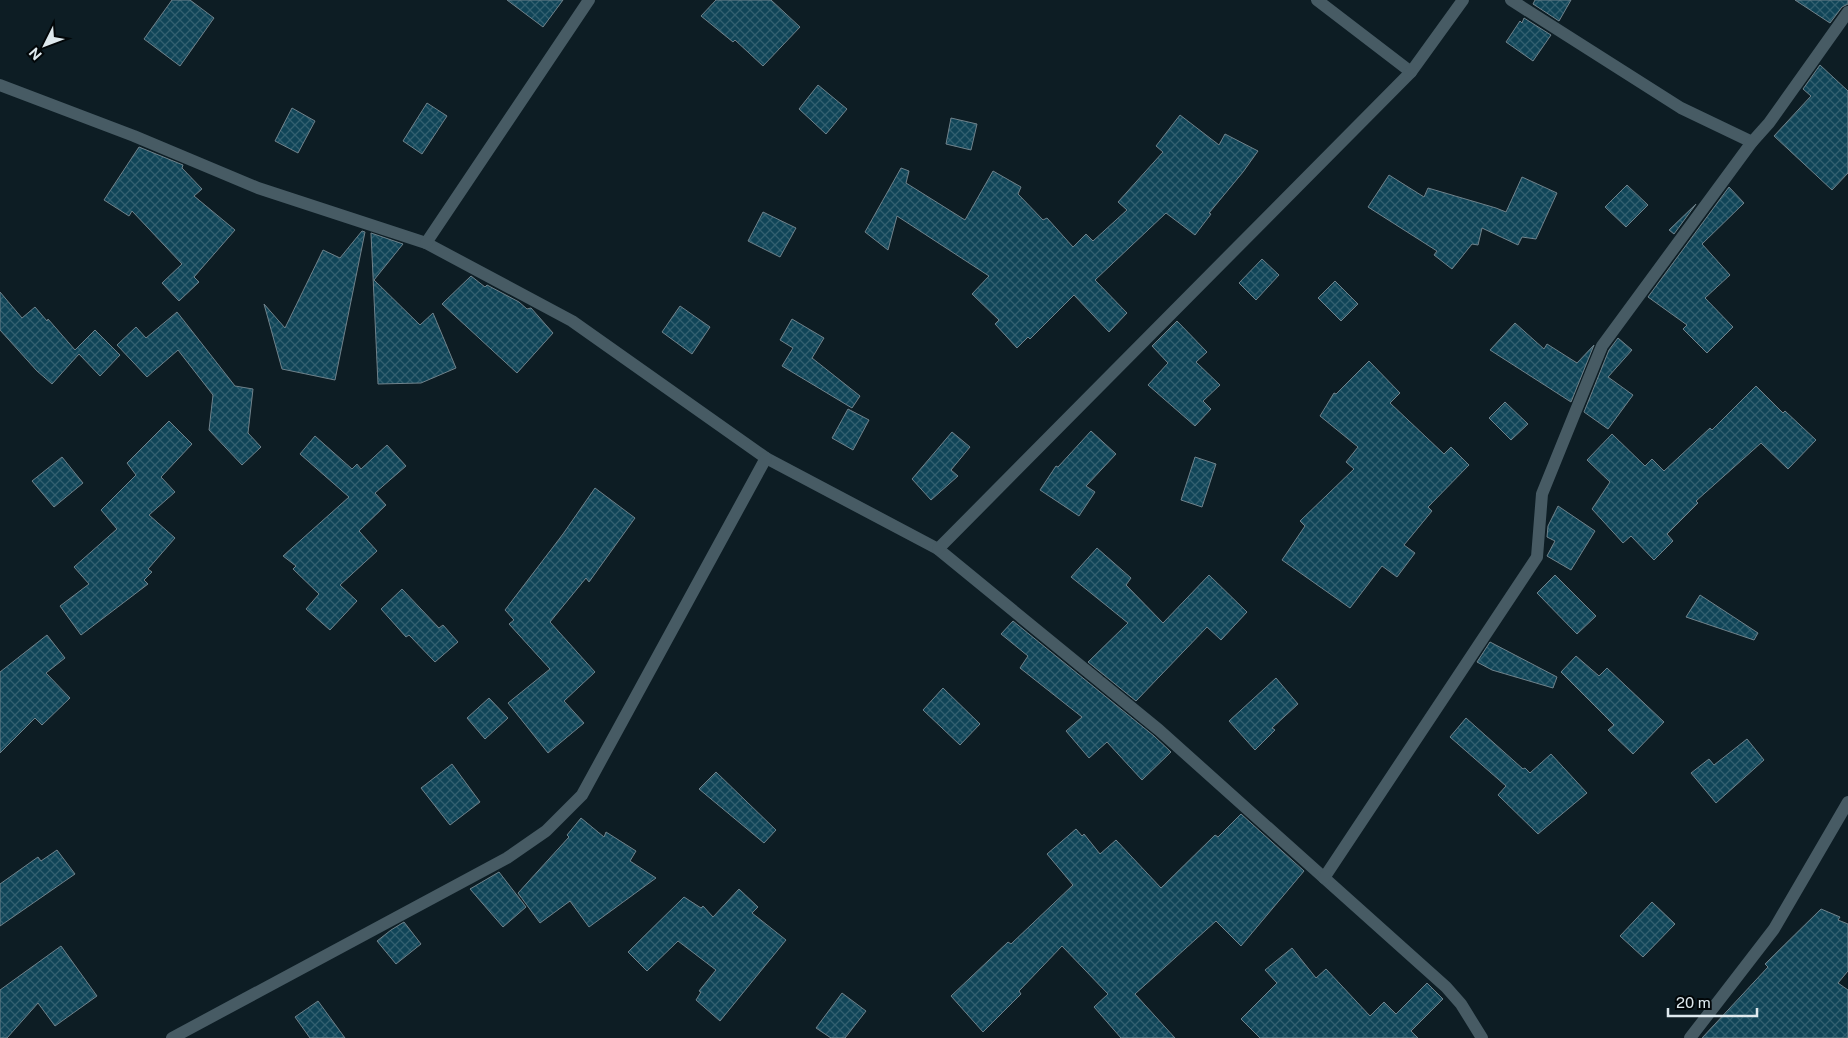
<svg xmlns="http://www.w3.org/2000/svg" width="1848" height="1038" font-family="'Public Sans',sans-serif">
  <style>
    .building { fill: url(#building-cross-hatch); stroke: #6f828b }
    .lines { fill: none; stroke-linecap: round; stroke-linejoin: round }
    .street { stroke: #475b64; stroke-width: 12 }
  </style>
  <defs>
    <pattern id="building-cross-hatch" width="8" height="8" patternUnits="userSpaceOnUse" patternTransform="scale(1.25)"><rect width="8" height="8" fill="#104558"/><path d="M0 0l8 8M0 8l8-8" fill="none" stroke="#326070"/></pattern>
  </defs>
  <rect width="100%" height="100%" fill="#0d1d24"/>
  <g class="building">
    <path d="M 172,0 L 190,0 L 214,18 L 180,66 L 144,39 Z"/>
    <path d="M 507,0 L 563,0 L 543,27 Z"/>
    <path d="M 716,0 L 771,0 L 800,27 L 763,66 L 735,40 L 733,42 L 701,16 Z"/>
    <path d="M 1535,0 L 1571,0 L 1559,21 L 1533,4 Z"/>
    <path d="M 1795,0 L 1848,0 L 1848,4 L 1842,7 L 1830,23 Z"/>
    <path d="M 1524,18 L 1551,35 L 1533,61 L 1506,42 L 1520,21 L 1522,23 Z"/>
    <path d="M 1820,65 L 1848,91 L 1848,173 L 1832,190 L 1774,136 L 1811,96 L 1803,89 Z"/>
    <path d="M 818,85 L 847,109 L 826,134 L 799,109 Z"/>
    <path d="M 427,103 L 447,116 L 422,154 L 403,141 Z"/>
    <path d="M 292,108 L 315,121 L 298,153 L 275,141 Z"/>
    <path d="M 1180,115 L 1219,145 L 1225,134 L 1258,151 L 1243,172 L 1209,213 L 1211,214 L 1195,235 L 1166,213 L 1095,280 L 1127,313 L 1109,332 L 1074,295 L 1030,339 L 1028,337 L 1017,348 L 995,324 L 999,320 L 972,294 L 989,276 L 897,216 L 888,250 L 865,232 L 901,168 L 909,171 L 906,183 L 965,220 L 993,171 L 1021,187 L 1018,194 L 1043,220 L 1047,218 L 1073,247 L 1086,234 L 1093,241 L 1127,210 L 1118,202 L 1163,152 L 1156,146 Z"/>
    <path d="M 951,118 L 977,124 L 971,150 L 946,144 Z"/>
    <path d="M 139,147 L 183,165 L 182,168 L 202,189 L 194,196 L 235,230 L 194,277 L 199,282 L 179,301 L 162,283 L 182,264 L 132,211 L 129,216 L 104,200 Z"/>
    <path d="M 1389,175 L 1424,197 L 1428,188 L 1496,208 L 1506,212 L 1522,177 L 1557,193 L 1536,239 L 1522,237 L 1518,245 L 1482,228 L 1478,245 L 1472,244 L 1452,269 L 1434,255 L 1437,251 L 1368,207 Z"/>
    <path d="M 1627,185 L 1648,205 L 1626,227 L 1605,207 Z"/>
    <path d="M 1729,187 L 1744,203 L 1702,244 L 1730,275 L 1705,298 L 1733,327 L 1707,353 L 1683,329 L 1687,325 L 1648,297 Z"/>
    <path d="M 1696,204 L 1674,234 L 1669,230 Z"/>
    <path d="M 763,212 L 796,228 L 780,257 L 748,241 Z"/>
    <path d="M 362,231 L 365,232 L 335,380 L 282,369 L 264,304 L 285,328 L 323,250 L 340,258 Z"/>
    <path d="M 371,233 L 403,244 L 374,280 L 420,325 L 433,313 L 456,368 L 421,383 L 378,384 Z"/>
    <path d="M 1262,259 L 1279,275 L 1256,300 L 1239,283 Z"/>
    <path d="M 471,276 L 485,287 L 487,285 L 519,302 L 527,309 L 531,308 L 553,333 L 517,373 L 442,304 Z"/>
    <path d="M 1335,281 L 1358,304 L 1341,321 L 1318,298 Z"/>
    <path d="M 0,292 L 22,318 L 35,307 L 47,321 L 48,319 L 75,350 L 95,330 L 120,355 L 100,376 L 79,354 L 52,384 L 37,371 L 0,330 Z"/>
    <path d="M 680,306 L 710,327 L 692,354 L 662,332 Z"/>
    <path d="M 177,312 L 235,386 L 253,389 L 248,433 L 261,447 L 242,465 L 209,430 L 213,395 L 178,350 L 147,377 L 117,345 L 136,327 L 146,338 Z"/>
    <path d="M 792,319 L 824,338 L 812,358 L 860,396 L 852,408 L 782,366 L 793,348 L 780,340 Z"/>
    <path d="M 1177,321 L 1207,352 L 1196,362 L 1220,385 L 1203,401 L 1211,409 L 1195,426 L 1148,385 L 1168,363 L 1152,346 Z"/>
    <path d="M 1515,323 L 1544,349 L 1547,344 L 1577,363 L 1594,345 L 1571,402 L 1490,350 Z"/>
    <path d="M 1618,338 L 1632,350 L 1608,377 L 1633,395 L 1608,429 L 1584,412 L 1609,350 Z"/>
    <path d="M 1369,361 L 1400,393 L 1390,403 L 1444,454 L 1451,447 L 1469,465 L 1428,507 L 1432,511 L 1404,545 L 1415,553 L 1397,577 L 1382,566 L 1350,608 L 1282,560 L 1305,526 L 1300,521 L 1354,469 L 1346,462 L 1358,447 L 1320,416 L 1334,393 L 1336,394 Z"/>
    <path d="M 1756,386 L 1783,413 L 1785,411 L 1816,440 L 1788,469 L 1761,443 L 1696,501 L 1698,503 L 1667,534 L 1673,541 L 1654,560 L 1631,536 L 1623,543 L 1592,509 L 1610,482 L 1587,460 L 1612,434 L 1645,466 L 1652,459 L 1664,471 L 1710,428 L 1712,430 Z"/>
    <path d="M 1505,402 L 1528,424 L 1511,440 L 1489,418 Z"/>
    <path d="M 848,409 L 869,420 L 853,450 L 832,438 Z"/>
    <path d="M 169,421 L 192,444 L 161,477 L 175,492 L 149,515 L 175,538 L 148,569 L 152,572 L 144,580 L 148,584 L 81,635 L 60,606 L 89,584 L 74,567 L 117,529 L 101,510 L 136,475 L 127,463 Z"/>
    <path d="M 1091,431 L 1116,454 L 1086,486 L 1095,492 L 1079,516 L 1040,490 L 1056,466 L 1058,467 Z"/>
    <path d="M 952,432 L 970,447 L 951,470 L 958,476 L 931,500 L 912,479 Z"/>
    <path d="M 315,436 L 352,469 L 357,464 L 361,469 L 387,445 L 406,466 L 375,493 L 386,505 L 359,531 L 377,551 L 340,585 L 357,601 L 330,630 L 306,609 L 319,594 L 293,569 L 296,566 L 283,556 L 349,497 L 300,454 Z"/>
    <path d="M 62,457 L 83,483 L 54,507 L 32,481 Z"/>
    <path d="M 1195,457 L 1216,464 L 1202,507 L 1181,500 Z"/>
    <path d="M 595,488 L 635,518 L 589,582 L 586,578 L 550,622 L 595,672 L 564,701 L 584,723 L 548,753 L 508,703 L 550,669 L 509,624 L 514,620 L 505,610 L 563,534 Z"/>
    <path d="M 1558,506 L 1595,531 L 1571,570 L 1547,556 L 1555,541 L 1547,537 L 1548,526 Z"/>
    <path d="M 1097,548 L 1131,578 L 1126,585 L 1163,623 L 1209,575 L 1247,612 L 1221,640 L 1207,627 L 1136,701 L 1088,662 L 1128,623 L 1071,577 Z"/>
    <path d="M 1555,575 L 1596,616 L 1577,634 L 1537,593 Z"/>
    <path d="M 402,589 L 439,628 L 443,625 L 458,642 L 435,662 L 409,635 L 406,637 L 381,609 Z"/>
    <path d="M 1700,595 L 1758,633 L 1754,640 L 1686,617 Z"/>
    <path d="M 1013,621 L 1154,736 L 1171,752 L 1142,780 L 1107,742 L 1089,758 L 1066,731 L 1082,717 L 1020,668 L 1028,656 L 1001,634 Z"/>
    <path d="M 47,635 L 65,658 L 46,673 L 70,698 L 42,725 L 35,718 L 0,753 L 0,672 Z"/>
    <path d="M 1490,642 L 1557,677 L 1553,688 L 1492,670 L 1477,662 Z"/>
    <path d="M 1576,656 L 1599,676 L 1607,668 L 1664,722 L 1633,754 L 1608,730 L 1614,725 L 1561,672 Z"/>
    <path d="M 1276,678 L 1298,704 L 1272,728 L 1275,730 L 1255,750 L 1229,721 Z"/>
    <path d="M 943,688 L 980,724 L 960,745 L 923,710 Z"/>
    <path d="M 489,698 L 508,718 L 485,739 L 467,718 Z"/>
    <path d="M 1466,718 L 1523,769 L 1525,768 L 1530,773 L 1551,754 L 1587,793 L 1538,834 L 1498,795 L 1506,786 L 1450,737 Z"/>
    <path d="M 1747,739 L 1764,760 L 1716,803 L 1691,773 L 1709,759 L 1714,765 Z"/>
    <path d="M 452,764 L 480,802 L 450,825 L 421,788 Z"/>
    <path d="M 716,772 L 776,830 L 764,843 L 699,789 Z"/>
    <path d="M 1241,814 L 1304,871 L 1241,946 L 1216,921 L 1135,994 L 1175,1038 L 1121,1038 L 1094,1007 L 1108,994 L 1062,946 L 1019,991 L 1021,994 L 983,1032 L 951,996 L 1008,942 L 1011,944 L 1073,885 L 1047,854 L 1076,829 L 1082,836 L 1084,834 L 1100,854 L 1116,840 L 1161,888 L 1215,835 L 1218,837 Z"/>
    <path d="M 581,818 L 604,837 L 606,832 L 636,851 L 630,861 L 656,878 L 589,927 L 570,901 L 540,923 L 518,893 L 569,837 L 567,835 Z"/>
    <path d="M 57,850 L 75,874 L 0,926 L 0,884 L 38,857 L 41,861 Z"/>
    <path d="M 499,872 L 526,907 L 503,927 L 470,889 Z"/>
    <path d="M 739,889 L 758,907 L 752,913 L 786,940 L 720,1021 L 696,1000 L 701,992 L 699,991 L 716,970 L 678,941 L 647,971 L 628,952 L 684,897 L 701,908 L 703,906 L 713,917 Z"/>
    <path d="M 1652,902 L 1675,924 L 1643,957 L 1620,936 Z"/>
    <path d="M 1821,909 L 1840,917 L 1838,920 L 1848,924 L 1848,971 L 1838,983 L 1848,990 L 1848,1038 L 1702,1038 L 1768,967 L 1765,964 Z"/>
    <path d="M 404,922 L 421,944 L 396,964 L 377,941 L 391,930 Z"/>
    <path d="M 61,946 L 97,996 L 55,1026 L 38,1003 L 7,1038 L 0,1038 L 0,990 Z"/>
    <path d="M 1292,948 L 1316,978 L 1326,969 L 1370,1016 L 1384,1002 L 1396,1014 L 1427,983 L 1443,999 L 1411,1031 L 1418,1038 L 1260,1038 L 1241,1019 L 1277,983 L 1265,970 Z"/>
    <path d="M 842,993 L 866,1011 L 845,1038 L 831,1038 L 816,1028 Z"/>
    <path d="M 318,1001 L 345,1038 L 310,1038 L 295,1017 Z"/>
  </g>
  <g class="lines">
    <g class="street">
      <path d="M 1317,0 L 1411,72"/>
      <path d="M 1511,0 L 1681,108 L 1752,142"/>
      <path d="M 0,85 L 134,136 L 258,188 L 426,243 L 572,321 L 766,458 L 938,549 L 1159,730 L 1446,987 L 1461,1004 L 1482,1038"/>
      <path d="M 426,243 L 589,0"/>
      <path d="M 938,549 L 1411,72 L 1463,0"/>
      <path d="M 1324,878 L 1537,557 L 1542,494 L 1602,346 L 1752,142 L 1769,123 L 1848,12"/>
      <path d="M 172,1038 L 507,858 L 546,831 L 582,795 L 766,458"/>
      <path d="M 1690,1038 L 1774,929 L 1848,802"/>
    </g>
  </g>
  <g transform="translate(45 45) rotate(228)" stroke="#020709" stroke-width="4" paint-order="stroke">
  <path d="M0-4L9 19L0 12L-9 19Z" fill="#dee9ee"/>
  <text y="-8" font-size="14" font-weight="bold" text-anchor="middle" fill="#dee9ee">N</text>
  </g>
  <path d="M1668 1008v8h89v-8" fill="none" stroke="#dee9ee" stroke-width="2.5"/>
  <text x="1676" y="1008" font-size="15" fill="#dee9ee" stroke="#020709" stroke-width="4" paint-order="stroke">20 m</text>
</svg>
